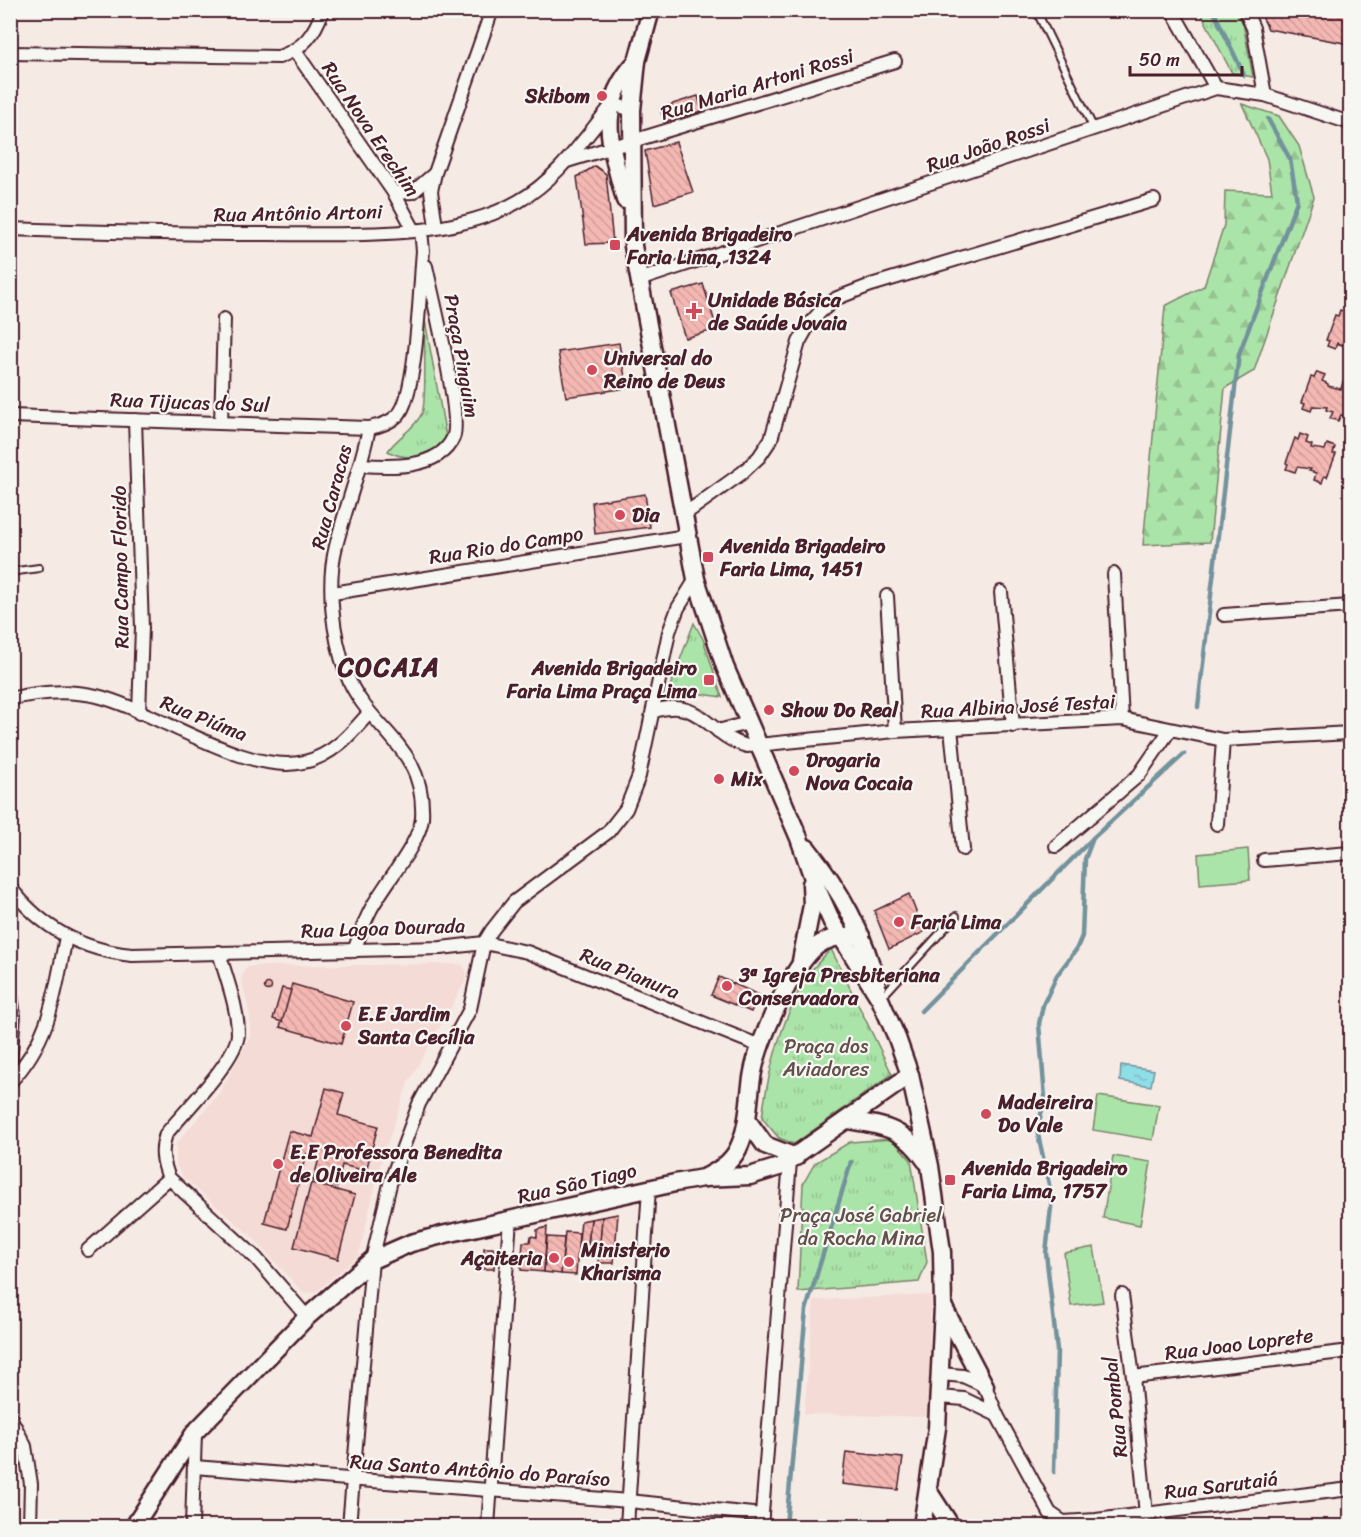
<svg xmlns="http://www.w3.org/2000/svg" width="1361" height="1537" font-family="Sriracha,sans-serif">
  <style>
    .built { fill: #f5dbd6 }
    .grass { fill: url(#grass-tufts); stroke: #7a826a; stroke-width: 1.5 }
    .forest { fill: url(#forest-firs); stroke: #7a826a; stroke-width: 1.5 }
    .pitch { fill: #abe4a8; stroke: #7a826a; stroke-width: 1.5 }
    .water { fill: url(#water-ripples); stroke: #72929c; stroke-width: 1.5 }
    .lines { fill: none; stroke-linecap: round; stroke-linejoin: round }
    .stream { stroke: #72929c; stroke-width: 4.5 }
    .building { fill: url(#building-back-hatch); stroke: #4a1f2b; stroke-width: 1.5 }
    .lane-casing { stroke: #4a1f2b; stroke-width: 10 }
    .street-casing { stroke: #4a1f2b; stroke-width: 16 }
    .secondary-casing { stroke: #4a1f2b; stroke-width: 21 }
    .lane { stroke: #f6f6f2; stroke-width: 6 }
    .street { stroke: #f6f6f2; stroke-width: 12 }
    .secondary { stroke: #f6f6f2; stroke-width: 16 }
    .poi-dot { fill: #d1495b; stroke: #f6f6f2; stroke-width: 2 }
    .labels { text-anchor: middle; stroke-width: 4.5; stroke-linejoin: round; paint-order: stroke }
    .street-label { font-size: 20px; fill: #4a1f2b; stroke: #f6f6f2 }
    .poi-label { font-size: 20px; font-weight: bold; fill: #4a1f2b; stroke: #f6f6f2; text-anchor: start }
    .park-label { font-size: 20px; fill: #62504a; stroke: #f6f6f2 }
    .district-label { font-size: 26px; font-weight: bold; letter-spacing: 1.5px; fill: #4a1f2b; stroke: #f6f6f2 }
  </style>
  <defs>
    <pattern id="grass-tufts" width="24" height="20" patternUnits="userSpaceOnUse" patternTransform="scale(1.5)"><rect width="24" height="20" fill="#abe4a8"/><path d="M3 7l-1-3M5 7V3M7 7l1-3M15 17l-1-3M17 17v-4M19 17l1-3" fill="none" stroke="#95c391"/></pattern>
    <pattern id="forest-firs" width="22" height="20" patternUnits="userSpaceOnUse" patternTransform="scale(1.5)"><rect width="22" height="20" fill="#abe4a8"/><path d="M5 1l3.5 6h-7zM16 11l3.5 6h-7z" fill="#95c391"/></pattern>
    <pattern id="water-ripples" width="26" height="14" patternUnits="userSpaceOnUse" patternTransform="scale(1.5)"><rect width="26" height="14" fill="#8ddee7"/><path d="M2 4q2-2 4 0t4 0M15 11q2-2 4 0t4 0" fill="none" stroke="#7bbec6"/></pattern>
    <pattern id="building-back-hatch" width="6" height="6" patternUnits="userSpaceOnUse" patternTransform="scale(1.5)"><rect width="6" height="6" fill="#f4b8b3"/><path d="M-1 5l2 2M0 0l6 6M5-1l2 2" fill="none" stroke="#d39e9a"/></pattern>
  </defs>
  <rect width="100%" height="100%" fill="#f6eae5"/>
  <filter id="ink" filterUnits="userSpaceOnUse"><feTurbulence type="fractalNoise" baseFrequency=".0167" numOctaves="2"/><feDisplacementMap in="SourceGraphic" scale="12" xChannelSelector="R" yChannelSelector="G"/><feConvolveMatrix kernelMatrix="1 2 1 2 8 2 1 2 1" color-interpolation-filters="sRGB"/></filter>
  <g filter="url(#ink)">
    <g class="built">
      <path d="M 455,964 L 463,965 L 467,973 L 465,982 L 408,1083 L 381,1162 L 359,1255 L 316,1292 L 303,1293 L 252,1237 L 184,1178 L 176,1166 L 176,1144 L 220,1092 L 250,1037 L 250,1016 L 241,978 L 245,969 L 251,966 Z"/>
      <path d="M 931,1295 L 928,1417 L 804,1414 L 814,1300 Z"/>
    </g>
    <g class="grass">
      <path d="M 1200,11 L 1237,11 L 1243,23 L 1253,77 L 1232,73 Z"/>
      <path d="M 424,315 L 447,442 C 427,453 410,464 388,451 C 397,437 414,430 422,413 C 427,401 424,333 424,315 Z"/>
      <path d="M 694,623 L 703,639 L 722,697 L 669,689 Z"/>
      <path d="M 831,949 L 892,1074 L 794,1144 L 779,1138 L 762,1118 C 768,1071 781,1023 804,981 C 811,969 822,959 831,949 Z"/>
      <path d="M 892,1139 L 911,1160 L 927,1262 L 919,1282 L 798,1292 L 803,1184 L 815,1163 L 850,1142 Z"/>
    </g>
    <path class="forest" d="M 1242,104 L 1279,116 L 1299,146 L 1314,197 L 1254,371 L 1225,388 L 1210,542 L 1143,545 L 1165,306 L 1204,286 L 1224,225 L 1225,191 L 1272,193 L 1267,159 Z"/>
    <g class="pitch">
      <path d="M 1248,849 L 1250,880 L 1200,884 L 1198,854 Z"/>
      <path d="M 1098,1096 L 1159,1105 L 1153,1140 L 1093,1130 Z"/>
      <path d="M 1113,1156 L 1151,1162 L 1140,1225 L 1103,1218 Z"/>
      <path d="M 1094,1247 L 1103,1302 L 1071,1306 L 1064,1253 Z"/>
    </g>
    <path class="water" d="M 1121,1065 L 1154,1070 L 1151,1086 L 1120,1081 Z"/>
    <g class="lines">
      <g class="stream">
        <path d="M 1213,10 L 1244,75"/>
        <path d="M 1198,707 L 1239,354 L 1297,201 L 1290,159 L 1268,119"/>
        <path d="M 921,1011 L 1093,838 L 1184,754"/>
        <path d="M 1054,1472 L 1057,1350 L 1046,1253 L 1052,1198 L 1037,1130 L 1045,1098 L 1039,1024 L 1043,1005 L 1057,975 L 1076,950 L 1082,936 L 1085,859 L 1093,838"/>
        <path d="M 786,1526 L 806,1310 L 851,1162"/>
      </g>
    </g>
    <g class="building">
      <path d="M 1259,10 L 1350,10 L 1350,44 L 1268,29 Z"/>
      <path d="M 698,96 L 702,111 L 664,122 L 660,108 Z"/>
      <path d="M 676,142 L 693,192 L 654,204 L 645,151 Z"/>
      <path d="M 595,166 L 606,174 L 613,243 L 586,244 L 577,177 Z"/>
      <path d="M 703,284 L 717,329 L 685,338 L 671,293 Z"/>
      <path d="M 1340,310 L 1348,313 L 1346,319 L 1350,321 L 1350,348 L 1350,345 L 1344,343 L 1342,345 L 1337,343 L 1335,349 L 1327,346 L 1329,341 L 1326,340 L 1335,315 L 1338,316 Z"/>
      <path d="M 619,343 L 627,388 L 566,397 L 558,352 Z"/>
      <path d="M 1317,372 L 1325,375 L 1322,381 L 1328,384 L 1328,386 L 1341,389 L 1343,382 L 1350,385 L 1350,397 L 1344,416 L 1341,415 L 1338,421 L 1330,418 L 1333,412 L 1326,410 L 1327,407 L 1313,406 L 1311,411 L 1303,408 L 1305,403 L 1302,402 L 1311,377 L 1314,378 Z"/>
      <path d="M 1300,434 L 1308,437 L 1306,443 L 1312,445 L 1311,448 L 1325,450 L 1327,444 L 1335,447 L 1333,454 L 1336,454 L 1327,477 L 1324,476 L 1322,483 L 1314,480 L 1316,473 L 1309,471 L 1311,469 L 1297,467 L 1295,472 L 1286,469 L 1288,464 L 1286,463 L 1295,438 L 1298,440 Z"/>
      <path d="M 645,494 L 650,527 L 595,534 L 592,502 Z"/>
      <path d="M 909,894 L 924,932 L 889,949 L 874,911 Z"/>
      <path d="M 719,977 L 759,995 L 751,1012 L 711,995 Z"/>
      <circle cx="268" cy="987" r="3.5"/>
      <path d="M 292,984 L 353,1002 L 341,1044 L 280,1027 Z"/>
      <path d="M 282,988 L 291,990 L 282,1022 L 273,1019 Z"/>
      <path d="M 326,1088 L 344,1093 L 338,1115 L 378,1126 L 366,1171 L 342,1165 L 337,1187 L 313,1181 L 319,1158 L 306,1154 L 287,1229 L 264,1223 L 289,1131 L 313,1137 Z"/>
      <path d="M 311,1183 L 355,1195 L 338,1259 L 294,1247 Z"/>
      <path d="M 618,1214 L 614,1263 L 598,1263 L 602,1217 Z"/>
      <path d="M 602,1217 L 599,1255 L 587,1254 L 591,1219 Z"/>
      <path d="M 591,1219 L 587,1251 L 578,1250 L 581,1221 Z"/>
      <path d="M 547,1227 L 544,1272 L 521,1270 L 523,1242 L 530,1242 L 531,1236 L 537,1237 L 537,1230 Z"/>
      <path d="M 565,1232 L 579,1233 L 576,1275 L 561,1274 Z"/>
      <path d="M 547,1237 L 564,1238 L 561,1274 L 544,1272 Z"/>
      <path d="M 484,1248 L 493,1248 L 495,1252 L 494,1269 L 483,1269 Z"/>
      <path d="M 846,1452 L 903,1458 L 898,1490 L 842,1484 Z"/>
    </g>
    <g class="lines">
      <defs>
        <g id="lane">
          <path d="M 1036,10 L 1094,129"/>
          <path d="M 10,572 L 39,568"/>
          <path d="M 880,999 L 956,916"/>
        </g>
        <g id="street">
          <path d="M 1172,10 L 1216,88"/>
          <path d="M 1245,10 L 1253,28 L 1265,95"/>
          <path d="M 295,51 L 394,193 L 414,230"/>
          <path d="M 10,53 L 279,57 C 304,48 314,35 323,10"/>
          <path d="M 567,161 L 895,61"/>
          <path d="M 394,193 L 413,192 L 434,174"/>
          <path d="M 436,227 L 431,191 L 435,173 L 492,10"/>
          <path d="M 10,229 C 97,232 183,234 269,234 C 346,234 451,241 519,201 C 559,178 583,139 613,104 L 632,110"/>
          <path d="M 639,280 L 1216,88 L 1265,95 L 1350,123"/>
          <path d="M 10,416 L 369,428 C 380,426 390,423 398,415 C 417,396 420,282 423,251 L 421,230"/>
          <path d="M 135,420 L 142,628 L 139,713"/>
          <path d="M 221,423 L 224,319"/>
          <path d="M 361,465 C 390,467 438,470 453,438 C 463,418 432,295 426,266"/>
          <path d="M 682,516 L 742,473 L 759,457 L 771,439 L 799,342 L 808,326 L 820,312 L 837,298 L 871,285 L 1154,200"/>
          <path d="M 1114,574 L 1122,719"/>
          <path d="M 1001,592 L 1013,726"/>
          <path d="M 333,593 L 686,536"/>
          <path d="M 887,596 L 895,731"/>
          <path d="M 1224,615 L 1350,606"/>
          <path d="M 10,699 C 38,692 69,690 97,696 C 155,710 246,776 304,762 C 332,756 351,734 369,713"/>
          <path d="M 654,711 C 701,696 708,736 747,746 L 895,731 L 1122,719 L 1223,740 L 1350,733"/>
          <path d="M 951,728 L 963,849"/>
          <path d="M 718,731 L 748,723"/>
          <path d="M 1217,824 L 1223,740"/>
          <path d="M 1056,846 L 1139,775 L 1170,730"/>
          <path d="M 1264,860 L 1350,853"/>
          <path d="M 10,887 C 41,928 81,950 132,955 L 441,948 L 484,943 L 527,952 L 760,1046"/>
          <path d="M 354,951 C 359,937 364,922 371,909 C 384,884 420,843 422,818 C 426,744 367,730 346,673 C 333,636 326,585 336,546 C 346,506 361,468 369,428"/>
          <path d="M 219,952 C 226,978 238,1007 238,1034 C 237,1059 183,1113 166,1134 C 160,1150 163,1163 169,1178 L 256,1258 L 307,1317"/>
          <path d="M 10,989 L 14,1016 L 10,1063"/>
          <path d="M 10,1082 C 51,1039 55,992 66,937"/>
          <path d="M 88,1250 L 169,1178"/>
          <path d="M 1122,1295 L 1133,1377 L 1146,1515"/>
          <path d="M 941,1374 L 963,1376 L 985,1386 L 997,1415 L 1050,1513 L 1063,1522 L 1096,1520 L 1350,1489"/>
          <path d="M 1133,1377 L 1350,1351"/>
          <path d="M 940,1397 L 964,1399 L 997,1415"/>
          <path d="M 10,1417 L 25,1446 L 31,1484 L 30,1526"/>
          <path d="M 194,1467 L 629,1501 L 762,1515"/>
          <path d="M 192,1526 L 195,1432"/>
          <path d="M 349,1526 L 372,1260 L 391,1180 L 419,1104 L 470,1009 L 484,943 L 492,930 L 514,902 L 608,832 L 626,809 L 639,776 L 669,632 L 678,608 L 696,579"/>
          <path d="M 488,1526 L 510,1219"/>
          <path d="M 627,1526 L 649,1188"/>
          <path d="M 761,1526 L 790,1161"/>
        </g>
        <g id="secondary">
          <path d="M 651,10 L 637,61 L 632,110 L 633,246 L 696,579 L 725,667 L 799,838 L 815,884 L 832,922 L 880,999 L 897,1038 L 910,1075 L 930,1166 L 942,1252 L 943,1307 L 937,1428 L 922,1526"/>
          <path d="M 625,200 C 611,146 594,107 637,61"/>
          <path d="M 807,848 C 841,890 864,933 877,986"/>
          <path d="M 801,961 L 812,905 L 811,884"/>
          <path d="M 747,1120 L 765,1145 L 796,1157"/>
          <path d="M 848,1120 C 885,1126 904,1128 926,1161"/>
          <path d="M 704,1178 C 718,1171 731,1163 738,1149 C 750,1125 748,1097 753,1072 C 759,1041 792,965 817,946 C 829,937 847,935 861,936"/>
          <path d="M 944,1308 L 985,1386"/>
          <path d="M 929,1492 L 951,1526"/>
          <path d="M 134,1526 L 195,1432 L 307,1317 L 372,1260 L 411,1243 L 446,1234 L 675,1183 L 703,1178 L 750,1176 L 779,1167 L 910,1075"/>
        </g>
      </defs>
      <use href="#lane" class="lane-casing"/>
      <use href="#street" class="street-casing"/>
      <use href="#secondary" class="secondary-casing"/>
      <use href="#lane" class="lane"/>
      <use href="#street" class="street"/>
      <use href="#secondary" class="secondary"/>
    </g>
  </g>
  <g class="poi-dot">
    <circle cx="602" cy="96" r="6"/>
    <rect x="609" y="239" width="12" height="12" rx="3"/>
    <path d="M691 302h6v6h6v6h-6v6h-6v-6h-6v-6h6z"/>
    <circle cx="592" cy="370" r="6"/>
    <circle cx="620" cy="515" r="6"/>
    <rect x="702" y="551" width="12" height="12" rx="3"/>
    <rect x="703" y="674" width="12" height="12" rx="3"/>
    <circle cx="769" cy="710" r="6"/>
    <circle cx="794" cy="771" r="6"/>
    <circle cx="719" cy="779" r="6"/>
    <circle cx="899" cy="922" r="6"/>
    <circle cx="727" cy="986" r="6"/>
    <circle cx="346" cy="1026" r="6"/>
    <circle cx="986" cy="1114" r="6"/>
    <circle cx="278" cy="1164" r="6"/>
    <rect x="944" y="1174" width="12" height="12" rx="3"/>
    <circle cx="554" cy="1258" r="6"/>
    <circle cx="569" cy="1262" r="6"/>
  </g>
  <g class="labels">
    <g class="street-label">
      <text transform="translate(757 84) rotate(-17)" y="7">Rua Maria Artoni Rossi</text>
      <text transform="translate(371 129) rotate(56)" y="7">Rua Nova Erechim</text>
      <text transform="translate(988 145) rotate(-19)" y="7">Rua João Rossi</text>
      <text transform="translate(298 213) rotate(-1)" y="7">Rua Antônio Artoni</text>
      <text transform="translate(462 356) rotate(80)" y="7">Praça Pinguim</text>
      <text transform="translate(190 402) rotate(2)" y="7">Rua Tijucas do Sul</text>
      <text transform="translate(331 497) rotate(-75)" y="7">Rua Caracas</text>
      <text transform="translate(506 545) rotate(-9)" y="7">Rua Rio do Campo</text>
      <text transform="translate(120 567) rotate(-91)" y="7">Rua Campo Florido</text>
      <text transform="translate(1018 706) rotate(-3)" y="7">Rua Albina José Testai</text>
      <text transform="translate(204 718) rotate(22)" y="7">Rua Piúma</text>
      <text transform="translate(383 928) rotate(-2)" y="7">Rua Lagoa Dourada</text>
      <text transform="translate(630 973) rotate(22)" y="7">Rua Pianura</text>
      <text transform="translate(577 1183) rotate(-13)" y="7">Rua São Tiago</text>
      <text transform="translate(1239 1344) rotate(-7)" y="7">Rua Joao Loprete</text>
      <text transform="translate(1115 1407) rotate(-96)" y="7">Rua Pombal</text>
      <text transform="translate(480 1470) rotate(4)" y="7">Rua Santo Antônio do Paraíso</text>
      <text transform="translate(1221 1485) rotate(-7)" y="7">Rua Sarutaiá</text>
    </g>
    <g class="poi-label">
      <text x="590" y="103" text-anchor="end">Skibom</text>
      <text x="627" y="241">Avenida Brigadeiro<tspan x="627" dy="23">Faria Lima, 1324</tspan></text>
      <text x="708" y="307">Unidade Básica<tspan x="708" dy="23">de Saúde Jovaia</tspan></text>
      <text x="604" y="365">Universal do<tspan x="604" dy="23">Reino de Deus</tspan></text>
      <text x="632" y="522">Dia</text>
      <text x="720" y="553">Avenida Brigadeiro<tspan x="720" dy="23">Faria Lima, 1451</tspan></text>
      <text x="697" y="675" text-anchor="end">Avenida Brigadeiro<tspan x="697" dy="23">Faria Lima Praça Lima</tspan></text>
      <text x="781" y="717">Show Do Real</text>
      <text x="806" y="767">Drogaria<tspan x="806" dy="23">Nova Cocaia</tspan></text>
      <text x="731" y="786">Mix</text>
      <text x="911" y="929">Faria Lima</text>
      <text x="739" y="982">3ª Igreja Presbiteriana<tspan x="739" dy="23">Conservadora</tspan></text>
      <text x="358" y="1021">E.E Jardim<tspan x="358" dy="23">Santa Cecília</tspan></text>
      <text x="998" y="1109">Madeireira<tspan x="998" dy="23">Do Vale</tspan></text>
      <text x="290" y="1159">E.E Professora Benedita<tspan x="290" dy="23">de Oliveira Ale</tspan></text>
      <text x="962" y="1175">Avenida Brigadeiro<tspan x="962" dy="23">Faria Lima, 1757</tspan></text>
      <text x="581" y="1257">Ministerio<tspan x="581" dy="23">Kharisma</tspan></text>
      <text x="542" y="1265" text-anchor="end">Açaiteria</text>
    </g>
    <g class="park-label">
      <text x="826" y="1053">Praça dos<tspan x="826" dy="23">Aviadores</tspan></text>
      <text x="861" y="1222">Praça José Gabriel<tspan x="861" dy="23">da Rocha Mina</tspan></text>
    </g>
    <g class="district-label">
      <text x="389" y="676">COCAIA</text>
    </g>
  </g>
  <rect width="1361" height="1537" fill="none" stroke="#f6f6f2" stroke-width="36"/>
  <rect x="18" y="18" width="1325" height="1501" fill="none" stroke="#4a1f2b" stroke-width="2" filter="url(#ink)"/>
  <path d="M1130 66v9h112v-9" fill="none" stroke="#4a1f2b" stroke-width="3"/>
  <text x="1139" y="66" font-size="18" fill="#4a1f2b" stroke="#f6f6f2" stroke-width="4.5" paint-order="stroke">50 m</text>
</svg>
